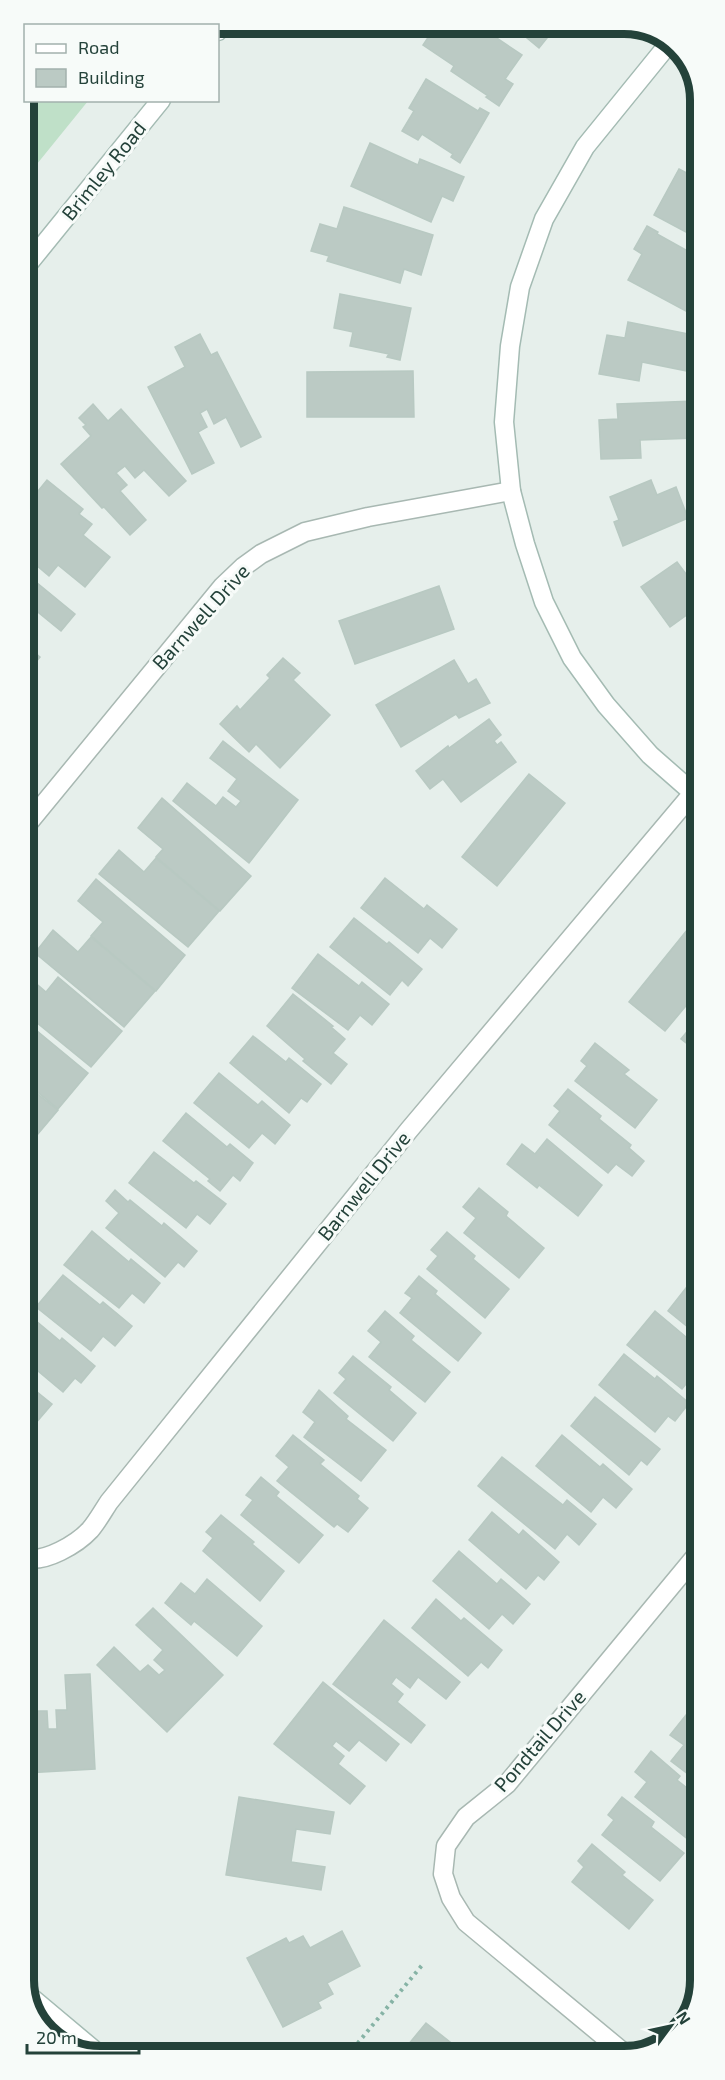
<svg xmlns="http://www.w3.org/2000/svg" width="725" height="2080" font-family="'Exo 2',sans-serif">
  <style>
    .green { fill: #bfe0c8 }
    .building { fill: #bbcac4; stroke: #b8c9c2; stroke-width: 1.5 }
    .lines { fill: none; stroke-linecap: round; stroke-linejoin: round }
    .street-casing { stroke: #a8b8b2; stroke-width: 21 }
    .secondary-casing { stroke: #a4bbb3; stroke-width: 21 }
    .path { stroke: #86b3a5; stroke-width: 4; stroke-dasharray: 3 4.5; stroke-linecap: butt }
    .street { stroke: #fff; stroke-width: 18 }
    .secondary { stroke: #fff; stroke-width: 18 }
    .labels { text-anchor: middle; stroke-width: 6; stroke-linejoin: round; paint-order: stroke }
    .street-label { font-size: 20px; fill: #24423a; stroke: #f7fbf9 }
    .rim { fill: none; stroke: #24423a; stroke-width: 8 }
  </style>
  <rect width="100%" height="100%" fill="#e6efeb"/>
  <path class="green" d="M 25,92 L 26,100 L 88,101 L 24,180 Z"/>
  <g class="building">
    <path d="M 437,24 L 476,24 L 522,55 L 505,79 L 513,84 L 499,106 L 486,97 L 488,96 L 451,71 L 454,66 L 423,45 Z"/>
    <path d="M 510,24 L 552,24 L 556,27 L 539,48 Z"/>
    <path d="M 426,79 L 478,111 L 480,108 L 489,113 L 460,163 L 451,157 L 453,154 L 422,134 L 418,140 L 402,131 L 414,111 L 409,108 Z"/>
    <path d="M 370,143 L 418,165 L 420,159 L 464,177 L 453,201 L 442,196 L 431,222 L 351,186 Z"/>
    <path d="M 679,169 L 698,179 L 699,239 L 654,215 Z"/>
    <path d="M 344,207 L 433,235 L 421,275 L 404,269 L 400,283 L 327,261 L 329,256 L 311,251 L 320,224 L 337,229 Z"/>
    <path d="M 647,226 L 658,232 L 657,234 L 695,255 L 693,259 L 699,263 L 699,318 L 628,280 L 642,254 L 634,249 Z"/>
    <path d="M 340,294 L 411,308 L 400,360 L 387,357 L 389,354 L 350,346 L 353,332 L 334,328 Z"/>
    <path d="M 628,322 L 699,336 L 699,362 L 697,373 L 642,362 L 639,381 L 599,374 L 607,335 L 625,338 Z"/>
    <path d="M 200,334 L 211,355 L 217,352 L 261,437 L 241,447 L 226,417 L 214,424 L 207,409 L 200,413 L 207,427 L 198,432 L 214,463 L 192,474 L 148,387 L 185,367 L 175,347 Z"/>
    <path d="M 413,371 L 414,417 L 307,417 L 307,372 Z"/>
    <path d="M 694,401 L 696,438 L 640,440 L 641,458 L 601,459 L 599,420 L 618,419 L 617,404 Z"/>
    <path d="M 93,404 L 108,421 L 121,409 L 186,481 L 169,496 L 144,470 L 135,478 L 125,466 L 116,473 L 127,485 L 120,491 L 146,520 L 130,535 L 104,507 L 102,508 L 61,464 L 91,436 L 83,427 L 86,425 L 79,418 Z"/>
    <path d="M 47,480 L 83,509 L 79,514 L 92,524 L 83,535 L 110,557 L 85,587 L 58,565 L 49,576 L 36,565 L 32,570 L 25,564 L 25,507 Z"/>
    <path d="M 651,480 L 657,495 L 676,487 L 688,518 L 623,546 L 614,522 L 619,520 L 610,497 Z"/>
    <path d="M 677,562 L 686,574 L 699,565 L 699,606 L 670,627 L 641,587 Z"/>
    <path d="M 25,573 L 75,614 L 61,631 L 34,609 L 25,620 Z"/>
    <path d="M 439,586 L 454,629 L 355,664 L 339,621 Z"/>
    <path d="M 25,644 L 40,657 L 25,675 Z"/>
    <path d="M 283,658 L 300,673 L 293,680 L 330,715 L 280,768 L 256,744 L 249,752 L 220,724 L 237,706 L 240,710 L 270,678 L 267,675 Z"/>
    <path d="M 454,660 L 468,684 L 476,679 L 490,703 L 459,718 L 456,714 L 401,747 L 376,705 Z"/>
    <path d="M 489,719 L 501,735 L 494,741 L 497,745 L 501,742 L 516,762 L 461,802 L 443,779 L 430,789 L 416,771 L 448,746 L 449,748 Z"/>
    <path d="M 223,741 L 298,800 L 249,863 L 173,801 L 187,783 L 216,806 L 223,797 L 236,807 L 241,801 L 228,791 L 237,779 L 210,758 Z"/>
    <path d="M 529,774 L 565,803 L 497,886 L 462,857 Z"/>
    <path d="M 162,798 L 251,876 L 220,911 L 156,857 L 163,849 L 138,828 Z"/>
    <path d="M 119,850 L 144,872 L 156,858 L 219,911 L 188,947 L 99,874 Z"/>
    <path d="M 385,878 L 424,909 L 427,905 L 457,929 L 442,948 L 430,938 L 418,953 L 361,908 Z"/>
    <path d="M 96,879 L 185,955 L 156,991 L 91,936 L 103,922 L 78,901 Z"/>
    <path d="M 354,918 L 387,944 L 389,942 L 422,969 L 408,986 L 402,980 L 390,995 L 330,947 Z"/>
    <path d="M 696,919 L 699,921 L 700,989 L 665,1031 L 629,1002 Z"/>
    <path d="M 53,930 L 78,952 L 91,937 L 155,991 L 124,1027 L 35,953 Z"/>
    <path d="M 318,954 L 359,986 L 362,982 L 389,1004 L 372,1025 L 360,1015 L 348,1030 L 292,988 Z"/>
    <path d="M 25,974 L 46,992 L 58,977 L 122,1031 L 91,1067 L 25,1013 Z"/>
    <path d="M 293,994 L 333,1026 L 331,1027 L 345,1039 L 333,1053 L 347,1064 L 331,1084 L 303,1061 L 305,1059 L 267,1026 Z"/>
    <path d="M 700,1016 L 700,1054 L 681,1039 Z"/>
    <path d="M 25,1021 L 88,1073 L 58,1109 L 25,1082 Z"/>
    <path d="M 253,1036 L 286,1062 L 289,1058 L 321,1084 L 307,1102 L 301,1098 L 289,1113 L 230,1063 Z"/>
    <path d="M 595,1043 L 629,1070 L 624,1074 L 657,1100 L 635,1128 L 575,1081 L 587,1066 L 581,1061 Z"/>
    <path d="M 219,1073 L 258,1105 L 262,1101 L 290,1125 L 275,1144 L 262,1133 L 249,1148 L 194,1103 Z"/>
    <path d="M 25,1084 L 58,1110 L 27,1147 L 26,1145 Z"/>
    <path d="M 568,1089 L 601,1116 L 599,1119 L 631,1145 L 629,1148 L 644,1161 L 632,1176 L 616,1164 L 608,1173 L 549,1125 L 560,1111 L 554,1106 Z"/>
    <path d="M 186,1113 L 227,1147 L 230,1144 L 253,1163 L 240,1181 L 233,1175 L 220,1191 L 208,1181 L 210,1179 L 163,1141 Z"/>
    <path d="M 547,1139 L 602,1185 L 578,1216 L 539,1185 L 537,1188 L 507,1164 L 522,1144 L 535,1154 Z"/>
    <path d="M 154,1152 L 194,1183 L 196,1181 L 226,1204 L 210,1224 L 197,1214 L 186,1228 L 129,1183 Z"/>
    <path d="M 479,1188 L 508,1212 L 506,1216 L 544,1248 L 519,1278 L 464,1233 L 476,1218 L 463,1207 Z"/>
    <path d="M 115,1190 L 128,1202 L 130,1200 L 162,1226 L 164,1223 L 197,1251 L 184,1267 L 178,1262 L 165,1277 L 106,1228 L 119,1213 L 106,1201 Z"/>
    <path d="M 92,1231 L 129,1262 L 131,1259 L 160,1283 L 144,1303 L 132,1293 L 119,1308 L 64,1265 Z"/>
    <path d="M 447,1232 L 475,1256 L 473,1259 L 509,1289 L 485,1318 L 427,1269 L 438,1256 L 431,1250 Z"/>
    <path d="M 63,1275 L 100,1305 L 103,1302 L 132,1326 L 115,1346 L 103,1336 L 91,1351 L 36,1307 Z"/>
    <path d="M 419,1276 L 437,1291 L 435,1294 L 481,1333 L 458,1361 L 400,1313 L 412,1298 L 405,1293 Z"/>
    <path d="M 693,1279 L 700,1285 L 700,1337 L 668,1311 Z"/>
    <path d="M 385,1311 L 414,1336 L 411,1340 L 450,1372 L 425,1402 L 369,1357 L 381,1342 L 368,1331 Z"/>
    <path d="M 655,1311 L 692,1342 L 694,1339 L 700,1345 L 700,1377 L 695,1373 L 682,1389 L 627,1345 Z"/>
    <path d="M 29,1315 L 60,1341 L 62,1338 L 95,1366 L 81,1383 L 75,1378 L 63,1392 L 26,1361 L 26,1319 Z"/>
    <path d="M 624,1354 L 655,1379 L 657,1376 L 689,1403 L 675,1421 L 668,1416 L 655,1432 L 599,1385 Z"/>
    <path d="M 353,1356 L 391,1387 L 389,1390 L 416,1413 L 393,1441 L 334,1393 L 346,1379 L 339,1373 Z"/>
    <path d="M 26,1383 L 52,1404 L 35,1424 L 26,1417 Z"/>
    <path d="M 319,1390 L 348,1416 L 346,1419 L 386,1450 L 361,1481 L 304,1437 L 315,1422 L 303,1412 Z"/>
    <path d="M 595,1397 L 660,1449 L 647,1465 L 641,1460 L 629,1475 L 571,1426 Z"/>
    <path d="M 293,1435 L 324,1460 L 320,1464 L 359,1496 L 357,1499 L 368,1508 L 348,1532 L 337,1524 L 334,1527 L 277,1481 L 289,1467 L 276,1456 Z"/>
    <path d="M 562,1435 L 600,1467 L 603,1464 L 632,1489 L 616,1508 L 603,1497 L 591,1512 L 536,1466 Z"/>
    <path d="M 502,1457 L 563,1505 L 567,1500 L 596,1524 L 579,1545 L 567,1534 L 555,1549 L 478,1486 Z"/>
    <path d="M 261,1477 L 279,1492 L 276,1496 L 323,1535 L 299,1563 L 241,1515 L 253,1500 L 246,1495 Z"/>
    <path d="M 492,1512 L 519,1535 L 523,1530 L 559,1562 L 544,1580 L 538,1575 L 526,1589 L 469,1540 Z"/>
    <path d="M 221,1515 L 254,1542 L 252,1544 L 284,1571 L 260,1601 L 203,1551 L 213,1538 L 206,1532 Z"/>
    <path d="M 459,1551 L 497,1584 L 501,1579 L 530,1604 L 513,1624 L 502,1614 L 489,1629 L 433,1581 Z"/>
    <path d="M 207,1579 L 262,1626 L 237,1656 L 194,1621 L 191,1625 L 165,1603 L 181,1583 L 195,1594 Z"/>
    <path d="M 436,1599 L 461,1621 L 464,1618 L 502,1650 L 488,1668 L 481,1662 L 468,1676 L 412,1628 Z"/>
    <path d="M 153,1608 L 223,1675 L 167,1732 L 97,1665 L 114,1647 L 140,1672 L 148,1665 L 159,1675 L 165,1670 L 154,1660 L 163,1650 L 136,1625 Z"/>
    <path d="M 384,1620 L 460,1682 L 446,1699 L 418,1677 L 410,1688 L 396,1677 L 391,1684 L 403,1694 L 397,1702 L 425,1725 L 411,1743 L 333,1684 Z"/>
    <path d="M 90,1674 L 95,1769 L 26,1773 L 26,1676 L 33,1675 L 35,1711 L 47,1711 L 48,1729 L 57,1729 L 56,1710 L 67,1710 L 65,1675 Z"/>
    <path d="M 323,1682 L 399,1744 L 386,1761 L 359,1740 L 349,1751 L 336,1741 L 332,1746 L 344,1756 L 338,1764 L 365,1786 L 350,1804 L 274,1744 Z"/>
    <path d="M 686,1715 L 701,1726 L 701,1784 L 671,1761 L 684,1745 L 670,1735 Z"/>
    <path d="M 651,1751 L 680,1776 L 677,1780 L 701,1799 L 701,1828 L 690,1841 L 635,1797 L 647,1782 L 635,1772 Z"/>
    <path d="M 239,1797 L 334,1812 L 330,1834 L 296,1829 L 291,1862 L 325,1867 L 321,1890 L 226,1875 Z"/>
    <path d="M 622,1797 L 654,1822 L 651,1827 L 684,1853 L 660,1881 L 602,1835 L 614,1820 L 608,1815 Z"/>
    <path d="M 592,1844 L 625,1872 L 622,1875 L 653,1900 L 629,1929 L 572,1882 L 584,1867 L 578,1861 Z"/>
    <path d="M 342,1931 L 360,1966 L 327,1983 L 333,1994 L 318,2002 L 321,2008 L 283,2027 L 247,1958 L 286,1938 L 289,1943 L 303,1936 L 310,1948 Z"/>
    <path d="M 426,2023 L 459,2049 L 455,2054 L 387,2054 L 395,2044 L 403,2051 Z"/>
  </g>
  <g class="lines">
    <defs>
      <g id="street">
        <path d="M 25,827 L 223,586 L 243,567 L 261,554 L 305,532 L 368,517 L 511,491"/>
        <path d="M 26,1558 C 45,1563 77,1544 90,1530 C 97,1522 103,1511 109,1502 L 409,1130 L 693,793"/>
        <path d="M 624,2053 L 466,1922 L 451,1898 L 443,1874 L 446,1846 L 466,1817 L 507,1784 L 700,1551"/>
      </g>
      <g id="secondary">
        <path d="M 218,31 L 223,24"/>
        <path d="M 671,41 L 585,147 L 544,219 L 520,287 L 510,346 L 504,422 L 511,491 L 525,544 L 544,602 L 572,658 L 606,705 L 650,755 L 699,798"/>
        <path d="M 24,269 L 161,100"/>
        <path d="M 27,1994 L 101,2056"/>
      </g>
    </defs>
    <use href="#street" class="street-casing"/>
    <use href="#secondary" class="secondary-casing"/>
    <g class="path">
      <path d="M 24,105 L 27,100"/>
      <path d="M 348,2055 L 423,1964"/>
    </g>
    <use href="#street" class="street"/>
    <use href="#secondary" class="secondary"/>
  </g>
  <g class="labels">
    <g class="street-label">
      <text transform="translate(104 171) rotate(-51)" y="7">Brimley Road</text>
      <text transform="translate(201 617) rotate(-48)" y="7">Barnwell Drive</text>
      <text transform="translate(364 1186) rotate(-51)" y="7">Barnwell Drive</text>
      <text transform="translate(540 1741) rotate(-49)" y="7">Pondtail Drive</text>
    </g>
  </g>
  <path d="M0 0H725V2080H0ZM100 34H624A66 66 0 0 1 690 100V1980A66 66 0 0 1 624 2046H100A66 66 0 0 1 34 1980V100A66 66 0 0 1 100 34Z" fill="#f7fbf9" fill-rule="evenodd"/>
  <path class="rim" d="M100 34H624A66 66 0 0 1 690 100V1980A66 66 0 0 1 624 2046H100A66 66 0 0 1 34 1980V100A66 66 0 0 1 100 34Z"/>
  <rect x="24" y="24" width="195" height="78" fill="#f7fbf9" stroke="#a3b1ad" stroke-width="1.5"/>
  <rect x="36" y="44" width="30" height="9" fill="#ffffff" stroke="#a3b1ad" stroke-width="1.5"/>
  <text x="78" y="54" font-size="18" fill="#24423a">Road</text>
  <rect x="36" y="69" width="30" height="18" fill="#bbcac4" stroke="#a3b1ad" stroke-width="1.5"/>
  <text x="78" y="84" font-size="18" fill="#24423a">Building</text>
  <g transform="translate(671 2026) rotate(57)" stroke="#f7fbf9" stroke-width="4.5" paint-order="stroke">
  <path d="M0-4.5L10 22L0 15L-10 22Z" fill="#24423a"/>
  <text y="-9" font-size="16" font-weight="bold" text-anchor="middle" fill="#24423a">N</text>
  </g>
  <path d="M27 2044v9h112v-9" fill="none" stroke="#24423a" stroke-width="3"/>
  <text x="36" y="2044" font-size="18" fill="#24423a" stroke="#f7fbf9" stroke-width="4.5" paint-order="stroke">20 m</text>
</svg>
